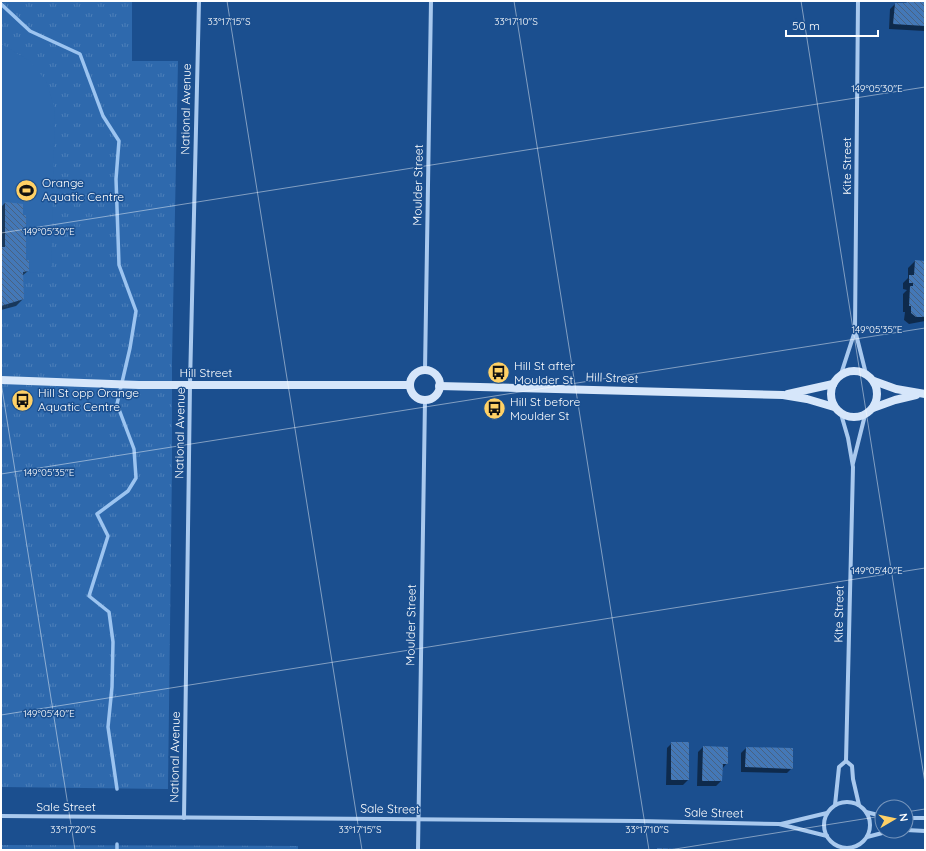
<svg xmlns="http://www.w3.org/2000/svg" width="926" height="851" font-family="Quicksand,sans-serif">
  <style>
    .park { fill: url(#park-tufts) }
    .garden { fill: #2e69ad }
    .shadow { fill: #0007 }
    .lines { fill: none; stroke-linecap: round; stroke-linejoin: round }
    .stream { stroke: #9cc4f0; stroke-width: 3.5 }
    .building { fill: url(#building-back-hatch) }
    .street { stroke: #a9c9ee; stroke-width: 4 }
    .secondary { stroke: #d6e6fa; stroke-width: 8 }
    .ticks { fill: none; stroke: #fff; stroke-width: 1; stroke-opacity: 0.45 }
    .labels { text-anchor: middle; stroke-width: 3; stroke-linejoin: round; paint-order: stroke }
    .street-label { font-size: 12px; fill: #fff; stroke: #1b4f8f }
    .poi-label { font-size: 12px; fill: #fff; stroke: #1b4f8f; text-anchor: start }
    .ticks-label { font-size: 10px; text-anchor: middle; fill: #fff; stroke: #1b4f8f; stroke-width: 3; stroke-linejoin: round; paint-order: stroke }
  </style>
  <defs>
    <pattern id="park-tufts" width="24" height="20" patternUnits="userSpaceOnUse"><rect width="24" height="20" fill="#2e69ad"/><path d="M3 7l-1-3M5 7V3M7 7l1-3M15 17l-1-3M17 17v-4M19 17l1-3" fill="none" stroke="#4d80b9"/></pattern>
    <pattern id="building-back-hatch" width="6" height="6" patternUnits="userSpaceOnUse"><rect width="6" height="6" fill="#4478b7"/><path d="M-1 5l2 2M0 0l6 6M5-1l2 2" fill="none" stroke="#486282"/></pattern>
  </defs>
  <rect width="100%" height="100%" fill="#1b4f8f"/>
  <g class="park">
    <path d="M 1,1 L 132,1 L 132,61 L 178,61 L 172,362 L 172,467 L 168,789 L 1,787 Z"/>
    <path d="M 1,845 L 298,846 L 298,850 L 1,850 Z"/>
  </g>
  <path class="garden" d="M 1,44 L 30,61 L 46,81 L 55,109 L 51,273 L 24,272 L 24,299 L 1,306 Z"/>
  <g class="shadow">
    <path d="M 925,2 L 925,31 L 889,29 L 890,9 L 895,4 L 922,3 Z"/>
    <path d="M 5,203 L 22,205 L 25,261 L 28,271 L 22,276 L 23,299 L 16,306 L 1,310 L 1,207 Z"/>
    <path d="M 915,261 L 925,262 L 925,321 L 909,324 L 904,320 L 905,312 L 903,312 L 903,294 L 907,290 L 903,289 L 903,283 L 908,278 L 908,268 Z"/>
    <path d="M 672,743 L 688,780 L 683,785 L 666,785 L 667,748 Z"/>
    <path d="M 703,747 L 727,763 L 722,769 L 721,781 L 716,786 L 697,786 L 698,752 Z"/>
    <path d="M 746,748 L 792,768 L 787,773 L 741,772 L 741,753 Z"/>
  </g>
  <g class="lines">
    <g class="stream">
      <path d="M 1,4 L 30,31 L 80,54 L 103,116 L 119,141 L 116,179 L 119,265 L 136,311 L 130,348 L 117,404 L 134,449 L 136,478 L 128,491 L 97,514 L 108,536 L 89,596 L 109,612 L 113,642 L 112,687 L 108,727 L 117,789"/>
      <path d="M 117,844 L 117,850"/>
    </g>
  </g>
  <g class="building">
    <path d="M 909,1 L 923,2 L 923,1 L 925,1 L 925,26 L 893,24 L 895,3 L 906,3 Z"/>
    <path d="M 5,202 L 23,204 L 23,215 L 26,215 L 26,260 L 29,260 L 29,271 L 23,272 L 24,299 L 1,306 L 1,247 L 5,247 Z"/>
    <path d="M 915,260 L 925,261 L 925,316 L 923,317 L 916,317 L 911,313 L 911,306 L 909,306 L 910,286 L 913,286 L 913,283 L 909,283 L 909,275 L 914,275 Z"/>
    <rect x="671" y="742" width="18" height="38"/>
    <path d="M 703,746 L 728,747 L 728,764 L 723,764 L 722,781 L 702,781 Z"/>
    <path d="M 746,747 L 793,748 L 793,769 L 745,767 Z"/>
    <path d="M 657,848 L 683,849 L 683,850 L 657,850 Z"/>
  </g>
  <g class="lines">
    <g class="street">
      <path d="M 858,1 L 855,330 L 866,374"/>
      <path d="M 425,370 L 431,1"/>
      <path d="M 841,374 L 855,331"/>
      <path d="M 853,463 L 865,415"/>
      <path d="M 846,761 L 852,766 L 853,779 L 859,805"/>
      <circle cx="847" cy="825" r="23"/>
      <path d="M 835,805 L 839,767 L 846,761 L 853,467 L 848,438 L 841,414"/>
      <path d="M 866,812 L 882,816"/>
      <path d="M 1,816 L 639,821 L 779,824 L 827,836"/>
      <path d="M 184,818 L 190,385 L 199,1"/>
      <path d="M 906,818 L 925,818"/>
      <path d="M 781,824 L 827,813"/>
      <path d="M 906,830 L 925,831"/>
      <path d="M 867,837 L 890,831"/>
      <path d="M 418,850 L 425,400"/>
    </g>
    <g class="secondary">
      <circle cx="425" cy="385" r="15"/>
      <circle cx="854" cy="394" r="23"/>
      <path d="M 1,380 L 139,385 L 410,385"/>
      <path d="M 874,381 L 896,389 L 925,394"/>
      <path d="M 439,386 L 783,395 L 807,399 L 834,407"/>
      <path d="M 788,394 L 833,384"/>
      <path d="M 873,408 L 895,400 L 916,395"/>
    </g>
  </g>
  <path class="ticks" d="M 227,1 L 362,850M 514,1 L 649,850M 801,1 L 925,783M 1,233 L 925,87M 1,382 L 75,850M 1,474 L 925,328M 1,715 L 925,568M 906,812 L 925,809M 669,850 L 882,816"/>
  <defs>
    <symbol id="stadium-disc" viewBox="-11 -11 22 22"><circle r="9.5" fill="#ffd166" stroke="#1b4f8f"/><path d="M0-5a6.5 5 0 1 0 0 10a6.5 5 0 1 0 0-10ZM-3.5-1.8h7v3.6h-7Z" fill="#111"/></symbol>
    <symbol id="bus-disc" viewBox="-11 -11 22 22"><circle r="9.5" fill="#ffd166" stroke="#1b4f8f"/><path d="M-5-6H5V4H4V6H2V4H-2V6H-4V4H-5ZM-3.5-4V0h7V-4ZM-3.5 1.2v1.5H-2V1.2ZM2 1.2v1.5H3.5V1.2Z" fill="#111"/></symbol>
  </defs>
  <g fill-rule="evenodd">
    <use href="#stadium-disc" x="14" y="178" width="25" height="25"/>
    <use href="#bus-disc" x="486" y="360" width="25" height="25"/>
    <use href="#bus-disc" x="10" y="388" width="25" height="25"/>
    <use href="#bus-disc" x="482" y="396" width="25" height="25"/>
  </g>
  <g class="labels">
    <g class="street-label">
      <text transform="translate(186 109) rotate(-89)" y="4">National Avenue</text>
      <text transform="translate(847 166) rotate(-90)" y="4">Kite Street</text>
      <text transform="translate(418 185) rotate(-89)" y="4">Moulder Street</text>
      <text x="206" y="377">Hill Street</text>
      <text transform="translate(612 378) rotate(2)" y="4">Hill Street</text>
      <text transform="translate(180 433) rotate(-89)" y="4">National Avenue</text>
      <text transform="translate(839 614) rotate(-89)" y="4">Kite Street</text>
      <text transform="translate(411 625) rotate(-89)" y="4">Moulder Street</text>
      <text transform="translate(175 757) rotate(-89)" y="4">National Avenue</text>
      <text x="66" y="811">Sale Street</text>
      <text transform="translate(390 809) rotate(1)" y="4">Sale Street</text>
      <text transform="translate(714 813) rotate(1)" y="4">Sale Street</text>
    </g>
    <g class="poi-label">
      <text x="42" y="187">Orange<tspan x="42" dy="14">Aquatic Centre</tspan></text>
      <text x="514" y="370">Hill St after<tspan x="514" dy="14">Moulder St</tspan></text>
      <text x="38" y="397">Hill St opp Orange<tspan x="38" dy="14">Aquatic Centre</tspan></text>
      <text x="510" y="406">Hill St before<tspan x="510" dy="14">Moulder St</tspan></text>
    </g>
  </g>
  <g class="ticks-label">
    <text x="229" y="25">33°17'15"S</text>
    <text x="516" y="25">33°17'10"S</text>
    <text x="877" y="92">149°05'30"E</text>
    <text x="49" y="235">149°05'30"E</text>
    <text x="877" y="333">149°05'35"E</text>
    <text x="49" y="476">149°05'35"E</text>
    <text x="877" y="574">149°05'40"E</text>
    <text x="49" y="717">149°05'40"E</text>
    <text x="73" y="833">33°17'20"S</text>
    <text x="360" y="833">33°17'15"S</text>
    <text x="647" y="833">33°17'10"S</text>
  </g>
  <rect width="926" height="851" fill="none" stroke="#ffffff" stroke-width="4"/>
  <g transform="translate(894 819) rotate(81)"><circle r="19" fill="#1b4f8f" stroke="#7695bc"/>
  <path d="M0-3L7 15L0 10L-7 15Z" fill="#ffd166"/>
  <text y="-6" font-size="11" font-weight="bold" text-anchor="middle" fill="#ffffff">N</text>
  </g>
  <path d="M786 30v6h92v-6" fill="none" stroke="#ffffff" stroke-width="2"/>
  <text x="792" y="30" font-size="12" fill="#ffffff" stroke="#1b4f8f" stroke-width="3" paint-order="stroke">50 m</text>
</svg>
